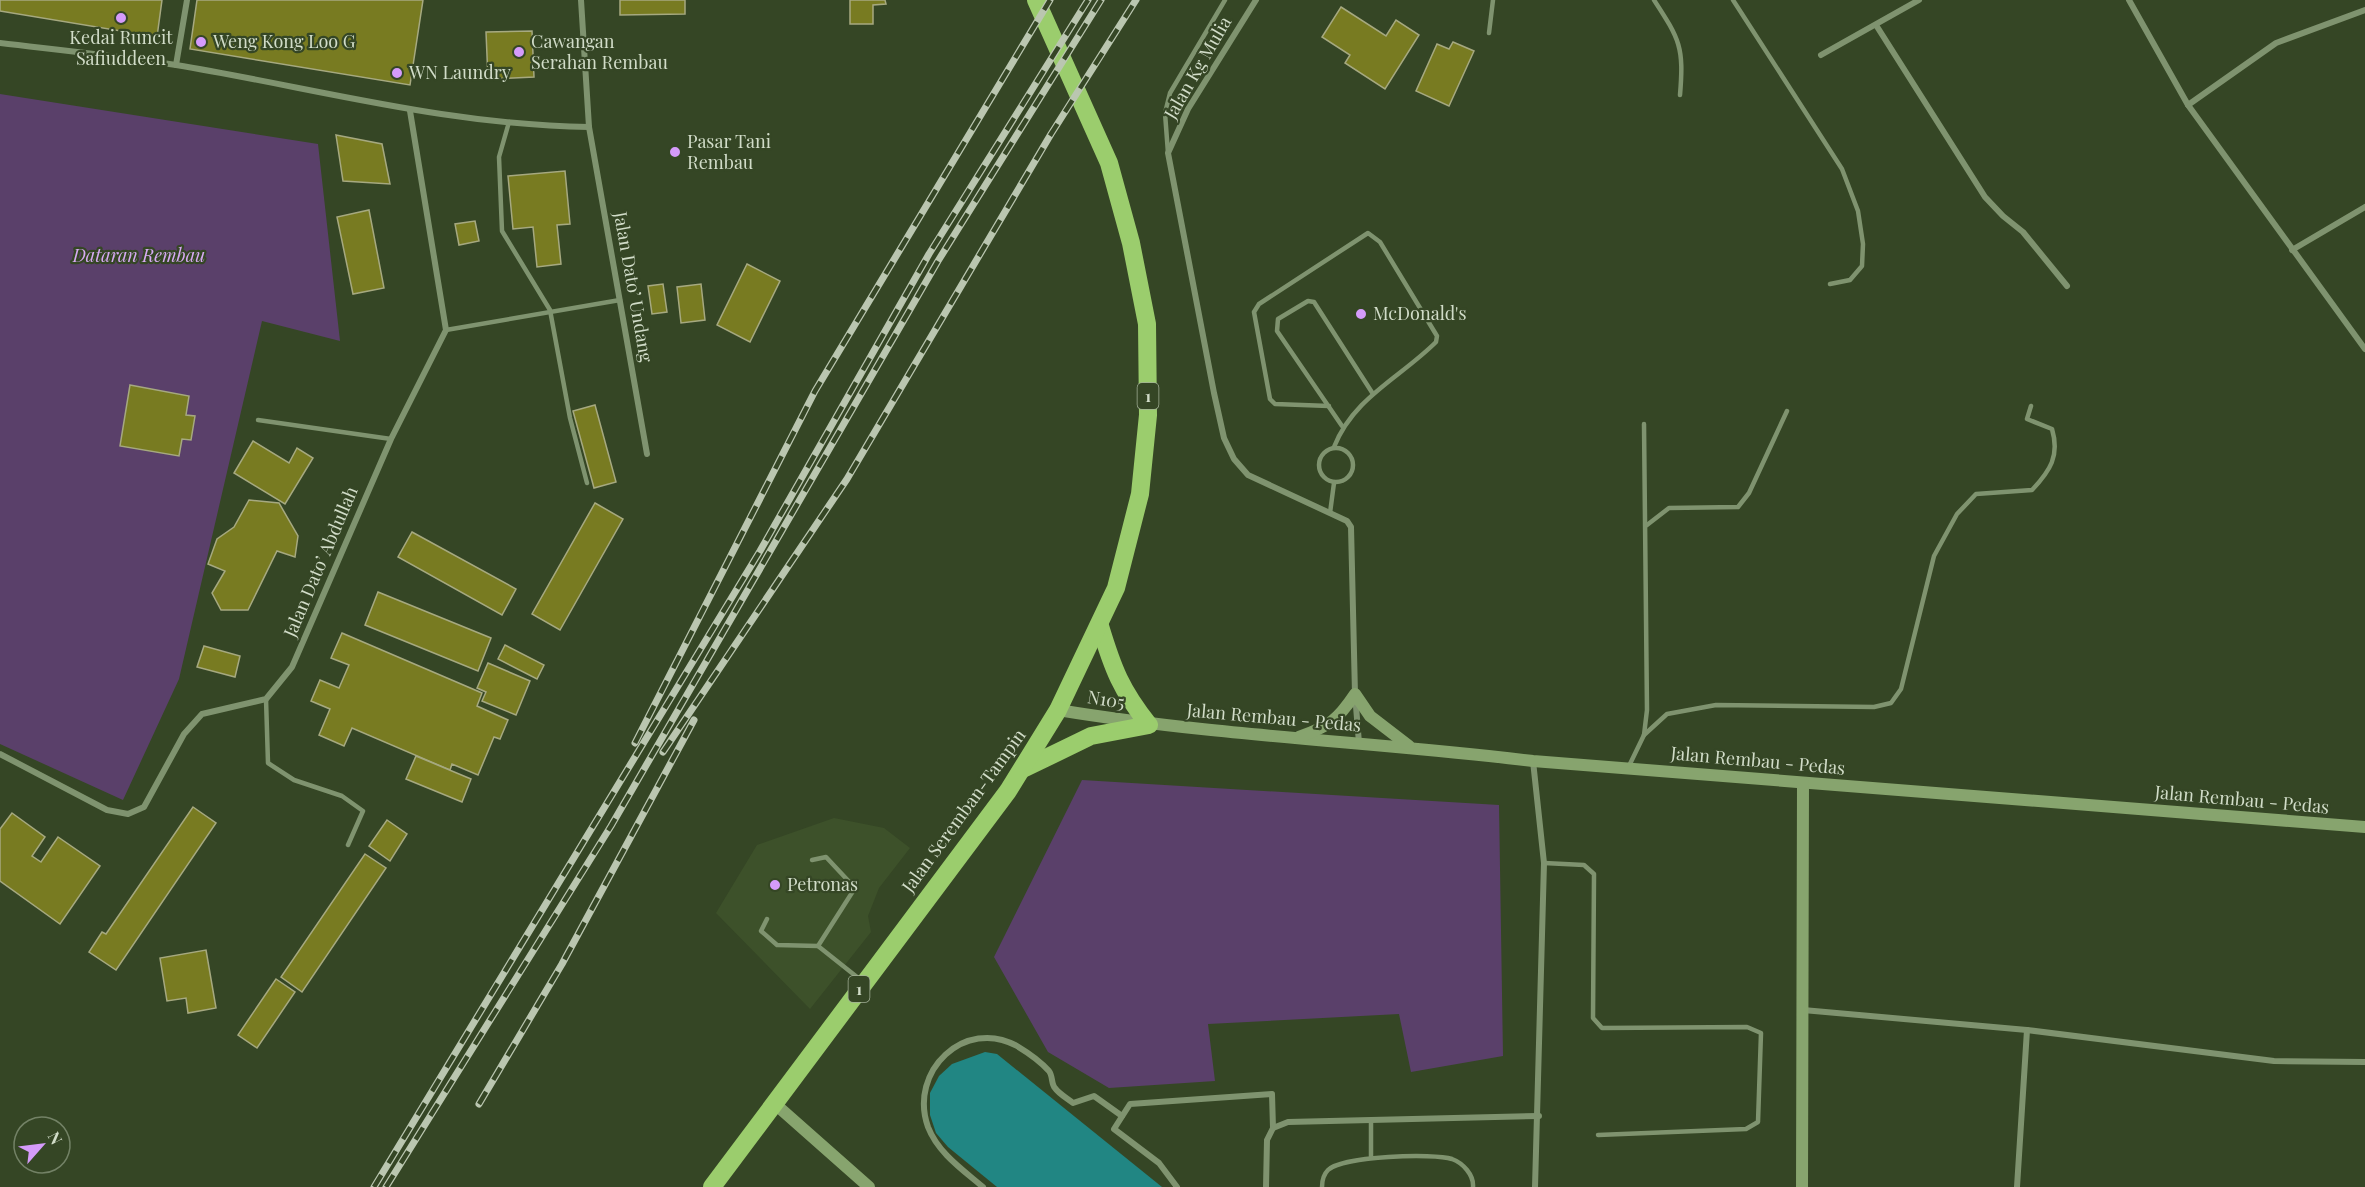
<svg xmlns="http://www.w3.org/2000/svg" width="2365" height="1187" font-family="'Playfair Display',serif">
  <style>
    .built { fill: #3d512a }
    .green { fill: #5a406a }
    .water { fill: #218683 }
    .building { fill: #787b21; stroke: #a6a980; stroke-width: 1.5 }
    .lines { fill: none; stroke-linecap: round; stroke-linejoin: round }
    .lane { stroke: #7f936f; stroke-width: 4.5 }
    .street { stroke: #7f936f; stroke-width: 6 }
    .secondary { stroke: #87a46e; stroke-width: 12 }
    .highway { stroke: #9bcd6d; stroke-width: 18 }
    .rail-casing { stroke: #bac6b0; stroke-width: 7 }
    .rail { stroke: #354625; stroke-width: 4.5; stroke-dasharray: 14; stroke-linecap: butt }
    .poi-dot { fill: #d59bfa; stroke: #354625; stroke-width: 2 }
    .labels { text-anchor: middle; stroke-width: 4.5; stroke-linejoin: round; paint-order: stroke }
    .shield { fill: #354625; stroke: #a2af97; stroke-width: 1.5 }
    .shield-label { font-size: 16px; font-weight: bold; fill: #d1dcc8 }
    .poi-label { font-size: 18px; fill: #d1dcc8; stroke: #354625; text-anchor: start }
    .street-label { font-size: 18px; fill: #d1dcc8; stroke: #354625 }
    .park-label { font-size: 18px; font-style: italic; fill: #d7aaf4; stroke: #354625 }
  </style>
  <rect width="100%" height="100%" fill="#354625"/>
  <path class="built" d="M 834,818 L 884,828 L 910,848 L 879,888 L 868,916 L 871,932 L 810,1009 L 716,913 L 757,845 Z"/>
  <g class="green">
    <path d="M 0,94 L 318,144 L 340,341 L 262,321 L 179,679 L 123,800 L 0,744 Z"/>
    <path d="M 1082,780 L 1499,805 L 1503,1056 L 1411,1072 L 1399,1014 L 1208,1024 L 1215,1081 L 1109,1088 L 1048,1052 L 994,957 Z"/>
  </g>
  <path class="water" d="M 985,1052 L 997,1054 L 1162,1187 L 997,1187 L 948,1147 L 936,1133 L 930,1115 L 930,1093 L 939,1076 L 952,1064 Z"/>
  <g class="building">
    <path d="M 0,0 L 162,0 L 157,37 L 0,11 Z"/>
    <path d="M 197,0 L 423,0 L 410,85 L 190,49 Z"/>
    <path d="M 620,0 L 685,0 L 685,14 L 620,15 Z"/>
    <path d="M 850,0 L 885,0 L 886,4 L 873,5 L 873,24 L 850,24 Z"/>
    <path d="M 1341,7 L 1386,36 L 1396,20 L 1419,35 L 1385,89 L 1345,63 L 1350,55 L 1322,37 Z"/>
    <path d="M 532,31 L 534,77 L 488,79 L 486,32 Z"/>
    <path d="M 1453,42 L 1474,51 L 1449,106 L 1416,91 L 1437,44 L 1449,49 Z"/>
    <path d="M 336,135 L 382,144 L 390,184 L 343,181 Z"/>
    <path d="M 565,171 L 570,224 L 557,225 L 561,264 L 537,267 L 533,227 L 513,229 L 508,176 Z"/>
    <path d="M 369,210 L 384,288 L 353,294 L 337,217 Z"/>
    <path d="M 475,221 L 479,241 L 459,245 L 455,224 Z"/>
    <path d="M 747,264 L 780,281 L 750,342 L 717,325 Z"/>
    <path d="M 663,284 L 667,312 L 652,314 L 648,286 Z"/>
    <path d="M 701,284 L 705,320 L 681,323 L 677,287 Z"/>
    <path d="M 130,385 L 189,396 L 186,415 L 195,416 L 191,440 L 182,439 L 179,456 L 120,446 Z"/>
    <path d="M 595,405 L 616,482 L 594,488 L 573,411 Z"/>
    <path d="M 253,441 L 289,463 L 297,448 L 313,458 L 285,504 L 234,473 Z"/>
    <path d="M 249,500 L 279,503 L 298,536 L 295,557 L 277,551 L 248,610 L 221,610 L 212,593 L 225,571 L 208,564 L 217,539 L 234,527 Z"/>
    <path d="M 595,503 L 623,519 L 560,630 L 532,614 Z"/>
    <path d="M 412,532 L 516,589 L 502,615 L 398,557 Z"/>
    <path d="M 378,592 L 491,638 L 478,671 L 365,625 Z"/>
    <path d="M 342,633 L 482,693 L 477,706 L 508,720 L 500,739 L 494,737 L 478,775 L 452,764 L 450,770 L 352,728 L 344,746 L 319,735 L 330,709 L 311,701 L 320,680 L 339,688 L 349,665 L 331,658 Z"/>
    <path d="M 505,645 L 544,665 L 537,679 L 498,659 Z"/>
    <path d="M 204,646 L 240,656 L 235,677 L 197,667 Z"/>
    <path d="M 488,663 L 530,681 L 516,715 L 482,701 L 486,692 L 477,688 Z"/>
    <path d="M 416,756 L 471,779 L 462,802 L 406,779 Z"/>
    <path d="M 193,807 L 216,823 L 116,970 L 89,952 L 102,932 L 106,934 Z"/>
    <path d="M 12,813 L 45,837 L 32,856 L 41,862 L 58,837 L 100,866 L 60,924 L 0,881 L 0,829 Z"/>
    <path d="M 387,820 L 407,834 L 390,861 L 369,846 Z"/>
    <path d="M 365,854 L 386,868 L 302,992 L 281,977 Z"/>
    <path d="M 206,950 L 216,1008 L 188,1013 L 186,998 L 167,1001 L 160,958 Z"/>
    <path d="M 276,979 L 295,992 L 257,1048 L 238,1035 Z"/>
  </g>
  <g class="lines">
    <g class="lane">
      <path d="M 1654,0 C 1680,40 1684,47 1680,95"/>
      <path d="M 1733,0 L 1842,169 L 1858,211 L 1863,244 L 1862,266 L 1850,280 L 1830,284"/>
      <path d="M 1489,33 L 1493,0"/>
      <path d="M 509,122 L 499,157 L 502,231 L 550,310 L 570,418 L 587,483"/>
      <path d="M 1168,153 L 1165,113 L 1170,93 L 1225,0"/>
      <path d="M 446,330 L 620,300"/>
      <path d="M 1329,406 L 1275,404 L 1270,399 L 1254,312 L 1259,304 L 1368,233 L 1380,242 L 1437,336 L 1436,342 C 1400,378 1354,397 1334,447"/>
      <path d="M 258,420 L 391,439"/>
      <path d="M 1342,426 L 1277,331 L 1278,319 L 1308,301 L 1314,302 L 1373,394"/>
      <circle cx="1336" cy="465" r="17"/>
      <path d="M 1330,513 L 1334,483"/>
      <path d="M 1647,525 L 1669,508 L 1738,507 L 1749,493 L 1787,411"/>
      <path d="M 266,699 L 268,763 L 294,780 L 342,796 L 363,811 L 348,845"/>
      <path d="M 1644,735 L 1667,714 L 1716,705 L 1874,707 L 1891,703 L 1901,689 L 1934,556 L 1957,514 L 1976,494 L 2032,490 C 2050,471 2060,456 2052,429 L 2027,419 L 2031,406"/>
      <path d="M 1629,766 L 1644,735 L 1647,710 L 1644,424"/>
      <path d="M 812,860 L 826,857 L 855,888 L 818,946"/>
      <path d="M 1544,863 L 1584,865 L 1594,874 L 1593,1018 L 1602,1028 L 1747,1027 L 1761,1033 L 1758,1122 L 1746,1129 L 1598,1135"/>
      <path d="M 767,919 L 761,931 L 777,945 L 818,946 L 862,981"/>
      <path d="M 1371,1157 L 1371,1120"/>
      <path d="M 1322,1187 C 1322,1181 1323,1175 1328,1170 C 1342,1156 1434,1153 1452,1159 C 1463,1163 1474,1175 1473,1187"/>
    </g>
    <g class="street">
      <path d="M 581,0 L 589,127 L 647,454"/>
      <path d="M 1256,0 L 1188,109 L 1168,153 L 1214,393 L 1224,438 L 1234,459 L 1248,475 L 1347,521 L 1351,527 L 1355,694 L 1359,743"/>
      <path d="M 2129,0 L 2188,105 L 2365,349"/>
      <path d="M 1876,25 L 1985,197 L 2003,216 L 2023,232 L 2067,286"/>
      <path d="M 0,43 C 59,50 118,56 176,65 C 315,88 446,125 589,127"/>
      <path d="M 1821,55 L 1919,0"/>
      <path d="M 176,65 L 187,0"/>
      <path d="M 2188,105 L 2276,43 L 2365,10"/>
      <path d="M 2292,250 L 2365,207"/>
      <path d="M 0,754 L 107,810 L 128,814 L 144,807 L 184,734 L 202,714 L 266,699 L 292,667 L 391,439 L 446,330 L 410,111"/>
      <path d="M 1533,761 L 1544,863 L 1535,1187"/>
      <path d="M 1803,1010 L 2027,1030 L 2274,1061 L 2365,1062"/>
      <path d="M 983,1187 C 963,1170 938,1153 928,1127 C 908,1071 965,1017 1017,1046 C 1027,1052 1042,1063 1049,1071 C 1053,1076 1051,1084 1055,1088 C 1059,1094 1067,1098 1073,1103 L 1094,1096 L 1122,1116"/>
      <path d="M 1177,1187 L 1159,1163 L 1114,1129 L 1130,1104 L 1272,1094 L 1273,1128"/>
      <path d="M 1266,1187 L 1267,1140 L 1273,1128 L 1288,1122 L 1539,1116"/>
      <path d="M 2017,1187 L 2027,1030"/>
    </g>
    <g class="secondary">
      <path d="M 1058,710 C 1216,736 1375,742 1533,761 L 2365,827"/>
      <path d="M 1299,737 C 1329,726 1337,721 1355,694 L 1370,716 L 1409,746"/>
      <path d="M 774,1103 L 869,1187"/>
      <path d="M 1802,1187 L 1803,783"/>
    </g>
    <g class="highway">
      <path d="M 1025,768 L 1091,736 L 1149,725 C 1121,690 1113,669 1100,626"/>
      <path d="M 712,1187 L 1008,791 L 1058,710 L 1116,588 L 1140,494 L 1148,415 L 1147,324 L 1131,243 L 1109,163 L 1036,0"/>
    </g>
    <defs>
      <g id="rail">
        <path d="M 635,743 L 815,391 L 1050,0"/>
        <path d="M 663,752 L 847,479 L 1051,134 L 1136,0"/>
        <path d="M 479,1104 L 562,964 L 694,720"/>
        <path d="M 374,1187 L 760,551 L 929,254 L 1088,0"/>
        <path d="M 386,1187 L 611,826 L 938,261 L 1101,0"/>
      </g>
    </defs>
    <use href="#rail" class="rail-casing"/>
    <use href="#rail" class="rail"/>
  </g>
  <g class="poi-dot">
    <circle cx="121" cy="18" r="6"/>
    <circle cx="201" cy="42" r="6"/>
    <circle cx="519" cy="52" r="6"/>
    <circle cx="397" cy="73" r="6"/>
    <circle cx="675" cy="152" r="6"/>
    <circle cx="1361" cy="314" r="6"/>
    <circle cx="775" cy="885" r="6"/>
  </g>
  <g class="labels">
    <g class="shield">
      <rect x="1137.5" y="383" width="21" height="26" rx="4.5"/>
      <rect x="848.5" y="976" width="21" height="26" rx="4.5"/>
    </g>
    <g class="shield-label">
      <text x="1148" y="402">1</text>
      <text x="859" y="995">1</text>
    </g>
    <g class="poi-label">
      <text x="121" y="44" text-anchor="middle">Kedai Runcit<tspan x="121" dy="21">Safiuddeen</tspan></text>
      <text x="213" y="48">Weng Kong Loo G</text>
      <text x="531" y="48">Cawangan<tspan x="531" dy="21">Serahan Rembau</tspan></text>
      <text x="409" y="79">WN Laundry</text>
      <text x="687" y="148">Pasar Tani<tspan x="687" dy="21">Rembau</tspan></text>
      <text x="1373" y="320">McDonald's</text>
      <text x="787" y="891">Petronas</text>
    </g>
    <g class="street-label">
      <text transform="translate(1198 68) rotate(-60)" y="6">Jalan Kg Mulia</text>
      <text transform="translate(633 287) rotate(80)" y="6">Jalan Dato’ Undang</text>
      <text transform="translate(321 562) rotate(-67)" y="6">Jalan Dato’ Abdullah</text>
      <text transform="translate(1106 700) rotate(9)" y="6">N105</text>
      <text transform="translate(1274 718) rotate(5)" y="6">Jalan Rembau - Pedas</text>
      <text transform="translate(1758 761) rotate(5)" y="6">Jalan Rembau - Pedas</text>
      <text transform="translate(2242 800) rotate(5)" y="6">Jalan Rembau - Pedas</text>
      <text transform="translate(964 811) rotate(-54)" y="6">Jalan Seremban-Tampin</text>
    </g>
    <g class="park-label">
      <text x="139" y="262">Dataran Rembau</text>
    </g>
  </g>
  <g transform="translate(42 1145) rotate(62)"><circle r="28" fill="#354625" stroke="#738266" stroke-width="1.5"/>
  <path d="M0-4.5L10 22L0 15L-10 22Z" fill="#d59bfa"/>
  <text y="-9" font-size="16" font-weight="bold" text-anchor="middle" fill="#d1dcc8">N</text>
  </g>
</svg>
